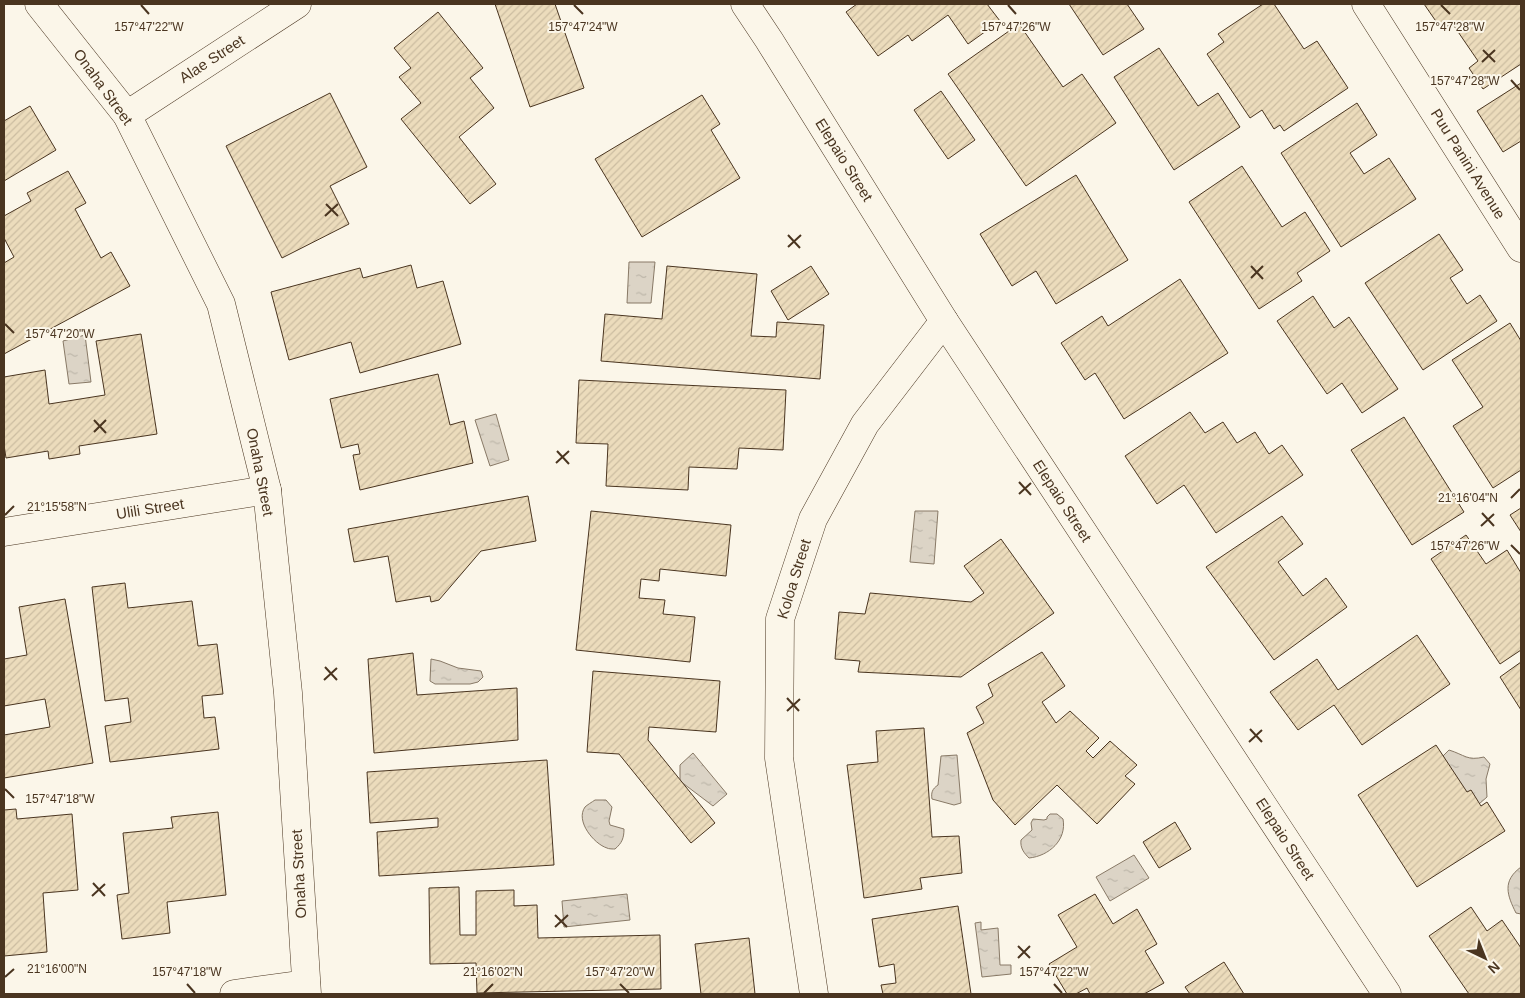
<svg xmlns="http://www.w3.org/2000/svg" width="1525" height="998" font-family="Arial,sans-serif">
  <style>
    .water { fill: url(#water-ripples); stroke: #887966 }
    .building { fill: url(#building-hatch); stroke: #4a3520 }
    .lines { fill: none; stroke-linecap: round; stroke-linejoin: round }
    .street-casing { stroke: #4a3520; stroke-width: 29 }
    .secondary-casing { stroke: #4a3520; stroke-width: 29 }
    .street { stroke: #fbf6e9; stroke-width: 28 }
    .secondary { stroke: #fbf6e9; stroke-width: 28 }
    .ticks { fill: none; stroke: #4a3520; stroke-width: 2 }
    .labels { text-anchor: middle; stroke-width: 4; stroke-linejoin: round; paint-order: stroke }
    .street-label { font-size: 15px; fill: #4a3520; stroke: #fbf6e9 }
    .ticks-label { font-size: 12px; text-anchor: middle; fill: #4a3520; stroke: #fbf6e9; stroke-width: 4; stroke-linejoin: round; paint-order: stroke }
  </style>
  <defs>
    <pattern id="water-ripples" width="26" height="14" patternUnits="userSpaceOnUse" patternTransform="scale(1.25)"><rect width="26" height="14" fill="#dcd4c6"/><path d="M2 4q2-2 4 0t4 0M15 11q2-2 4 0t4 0" fill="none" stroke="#beb7aa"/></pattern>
    <pattern id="building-hatch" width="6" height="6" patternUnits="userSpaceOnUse" patternTransform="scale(1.25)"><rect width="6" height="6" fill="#ecdcbc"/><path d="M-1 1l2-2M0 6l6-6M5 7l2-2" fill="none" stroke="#ccbda1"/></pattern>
  </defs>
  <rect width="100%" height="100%" fill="#fbf6e9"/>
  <g class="water">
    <path d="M 629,262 L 655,262 L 651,303 L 627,303 Z"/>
    <path d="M 85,335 L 91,382 L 69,384 L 63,341 Z"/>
    <path d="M 496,414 L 509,460 L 490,466 L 475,420 Z"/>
    <path d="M 915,511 L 938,511 L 934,564 L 910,562 Z"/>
    <path d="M 431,659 L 440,661 L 458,668 L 481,671 L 483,677 L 478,682 L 470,684 L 435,684 L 430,681 Z"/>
    <path d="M 1449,750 C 1465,755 1467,761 1484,757 L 1490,764 L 1486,779 L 1487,797 L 1479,804 L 1467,799 L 1443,756 Z"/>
    <path d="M 693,753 L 727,794 L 713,806 L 680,781 L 680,765 Z"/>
    <path d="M 957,755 L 961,803 L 954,805 L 932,799 C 931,793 932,789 938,785 L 941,756 Z"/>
    <path d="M 595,800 L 606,800 L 612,807 L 609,821 L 610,825 L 624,829 C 624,838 622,843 615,849 C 614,849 608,849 607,848 C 594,844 575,821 585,807 C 587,805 592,802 595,800 Z"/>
    <path d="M 1050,814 L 1057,814 L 1063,819 C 1067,840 1049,856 1029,858 C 1024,853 1020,848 1021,840 L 1032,830 L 1031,823 L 1033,819 L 1044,820 L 1047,819 L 1047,817 Z"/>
    <path d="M 1134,855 L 1149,878 L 1110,901 L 1096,877 Z"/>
    <path d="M 1521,867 L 1521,914 L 1516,913 C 1507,895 1502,881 1521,867 Z"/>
    <path d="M 627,894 L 630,920 L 564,927 L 562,901 Z"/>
    <path d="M 981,922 L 981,930 L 998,928 L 1000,965 L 1011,965 L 1011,974 L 982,977 L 975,923 Z"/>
  </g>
  <g class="building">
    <path d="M 495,4 L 555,4 L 584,88 L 530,107 Z"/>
    <path d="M 857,4 L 987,4 L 1000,21 L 968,44 L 948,15 L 912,41 L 908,35 L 878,56 L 846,12 Z"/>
    <path d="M 1069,4 L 1127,4 L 1144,29 L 1103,55 Z"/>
    <path d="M 1263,4 L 1274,4 L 1304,49 L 1317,41 L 1348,88 L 1284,131 L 1280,125 L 1274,129 L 1262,110 L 1250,118 L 1207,54 L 1224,42 L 1218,34 Z"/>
    <path d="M 1424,4 L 1521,4 L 1521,64 L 1483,89 L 1469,68 L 1478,61 L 1452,23 L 1442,30 Z"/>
    <path d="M 438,12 L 483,68 L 470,78 L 494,108 L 459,137 L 496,184 L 470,204 L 401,119 L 421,103 L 399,77 L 411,68 L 394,48 Z"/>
    <path d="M 1019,24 L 1063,87 L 1082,74 L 1116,123 L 1026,186 L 948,74 Z"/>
    <path d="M 1159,48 L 1198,106 L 1218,93 L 1240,127 L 1174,170 L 1114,77 Z"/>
    <path d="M 1521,83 L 1521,141 L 1503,152 L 1477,111 Z"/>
    <path d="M 941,91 L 975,140 L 948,159 L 914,110 Z"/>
    <path d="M 330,93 L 367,167 L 330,186 L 349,224 L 282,258 L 226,146 Z"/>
    <path d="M 702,95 L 720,124 L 711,130 L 740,178 L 642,237 L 595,159 Z"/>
    <path d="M 1357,103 L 1377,135 L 1350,153 L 1364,174 L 1389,158 L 1416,199 L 1341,247 L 1281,153 Z"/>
    <path d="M 30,106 L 56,150 L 4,181 L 4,121 Z"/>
    <path d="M 1242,166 L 1282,227 L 1305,212 L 1330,251 L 1297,273 L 1302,281 L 1259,309 L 1189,202 Z"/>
    <path d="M 68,171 L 86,203 L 75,209 L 101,258 L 111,252 L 130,286 L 4,354 L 4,263 L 14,257 L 4,238 L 4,216 L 31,201 L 27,193 Z"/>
    <path d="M 1076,175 L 1128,260 L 1056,304 L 1036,271 L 1012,286 L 980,234 Z"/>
    <path d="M 1439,234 L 1463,270 L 1450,278 L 1467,304 L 1480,295 L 1497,321 L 1423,370 L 1365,283 Z"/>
    <path d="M 411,265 L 417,288 L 443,281 L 461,344 L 360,373 L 351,342 L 289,360 L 271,292 L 360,268 L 363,278 Z"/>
    <path d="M 667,266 L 757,274 L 751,336 L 776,337 L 777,322 L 824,325 L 820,379 L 601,361 L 605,314 L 662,319 Z"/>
    <path d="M 811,266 L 829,294 L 788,320 L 771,291 Z"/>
    <path d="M 1180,279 L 1228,353 L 1124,419 L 1095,373 L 1085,380 L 1061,343 L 1102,316 L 1108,326 Z"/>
    <path d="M 1313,296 L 1334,328 L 1349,317 L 1398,389 L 1362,413 L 1342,383 L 1327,394 L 1277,321 Z"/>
    <path d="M 1510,323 L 1521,341 L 1521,470 L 1493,488 L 1453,426 L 1483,407 L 1452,360 Z"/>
    <path d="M 141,334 L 157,434 L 79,446 L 80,454 L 49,459 L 48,451 L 6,458 L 4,445 L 4,377 L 45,370 L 49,404 L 105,395 L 96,341 Z"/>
    <path d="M 438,374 L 450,425 L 464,421 L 473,463 L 360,490 L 353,455 L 360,454 L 358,444 L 341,448 L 330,399 Z"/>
    <path d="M 579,380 L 786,390 L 783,450 L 739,448 L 737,469 L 689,467 L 688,490 L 606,486 L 608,444 L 576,443 Z"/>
    <path d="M 1190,412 L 1205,433 L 1223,422 L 1237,443 L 1255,432 L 1269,454 L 1282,445 L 1303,475 L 1216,533 L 1184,485 L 1157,504 L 1125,456 Z"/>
    <path d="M 1404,417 L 1464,512 L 1412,545 L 1351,450 Z"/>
    <path d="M 528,496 L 536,541 L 481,551 L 439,600 L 431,602 L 430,596 L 396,602 L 388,556 L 354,562 L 348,529 Z"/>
    <path d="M 1521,508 L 1521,532 L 1510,515 Z"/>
    <path d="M 591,511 L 731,525 L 726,576 L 660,569 L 659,581 L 641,579 L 639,598 L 665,600 L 663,614 L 695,617 L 690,662 L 576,650 Z"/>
    <path d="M 1282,516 L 1303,544 L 1278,562 L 1303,596 L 1326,578 L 1347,607 L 1274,660 L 1206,567 Z"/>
    <path d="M 1466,535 L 1486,564 L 1507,550 L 1521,573 L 1521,650 L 1500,664 L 1431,559 Z"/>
    <path d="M 1001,539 L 1054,613 L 961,677 L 858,672 L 860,661 L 835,659 L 839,612 L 865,614 L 870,593 L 971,602 L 984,593 L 964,566 Z"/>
    <path d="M 125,583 L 128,608 L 192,601 L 198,646 L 217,644 L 223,694 L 202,696 L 204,718 L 215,717 L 219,749 L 110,762 L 105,726 L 131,722 L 128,698 L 105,701 L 92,587 Z"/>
    <path d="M 65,599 L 93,763 L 4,778 L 4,735 L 50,727 L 45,699 L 4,706 L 4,659 L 27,655 L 19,607 Z"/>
    <path d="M 1417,635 L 1450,684 L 1362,745 L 1334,705 L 1298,730 L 1270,692 L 1317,659 L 1338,690 Z"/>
    <path d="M 1042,652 L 1065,686 L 1042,702 L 1056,723 L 1070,711 L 1099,738 L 1086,751 L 1093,758 L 1110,741 L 1137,765 L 1125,776 L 1135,784 L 1097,824 L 1057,785 L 1015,825 L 993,800 L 967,733 L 984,723 L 976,707 L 993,696 L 988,684 Z"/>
    <path d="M 413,653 L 417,695 L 517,688 L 518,740 L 374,753 L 368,659 Z"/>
    <path d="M 1521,662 L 1521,710 L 1500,677 Z"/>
    <path d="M 593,671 L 720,681 L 716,732 L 649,727 L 648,740 L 715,823 L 691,843 L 619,754 L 587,752 Z"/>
    <path d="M 924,728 L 932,837 L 959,836 L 962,873 L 920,878 L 922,889 L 864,898 L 847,765 L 878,762 L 876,731 Z"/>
    <path d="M 1436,745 L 1467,792 L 1471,790 L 1481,806 L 1487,802 L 1505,831 L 1417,887 L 1358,795 Z"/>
    <path d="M 547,760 L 554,865 L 379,876 L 377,832 L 438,827 L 438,818 L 370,823 L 367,772 Z"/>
    <path d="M 16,809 L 17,819 L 72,814 L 78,890 L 43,893 L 47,952 L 4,956 L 4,810 Z"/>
    <path d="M 218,812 L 226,895 L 167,902 L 170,933 L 122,939 L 117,895 L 129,893 L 123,833 L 173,828 L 171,817 Z"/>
    <path d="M 1175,822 L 1191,849 L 1159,868 L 1143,842 Z"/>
    <path d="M 459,887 L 460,935 L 476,935 L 476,891 L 514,890 L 514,906 L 537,905 L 538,938 L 660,935 L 661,989 L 477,993 L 476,963 L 430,964 L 429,888 Z"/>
    <path d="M 1095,894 L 1113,924 L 1137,909 L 1157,944 L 1145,951 L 1164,983 L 1144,994 L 1090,994 L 1087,988 L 1076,994 L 1067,994 L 1049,964 L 1077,947 L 1058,915 Z"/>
    <path d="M 958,906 L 971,994 L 883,994 L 881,985 L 896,983 L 894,964 L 879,967 L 872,919 Z"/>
    <path d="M 1471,907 L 1487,931 L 1502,920 L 1521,948 L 1521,994 L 1469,994 L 1429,936 Z"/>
    <path d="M 749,938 L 755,994 L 701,994 L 695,944 Z"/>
    <path d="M 1224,962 L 1244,994 L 1190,994 L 1185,987 Z"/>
  </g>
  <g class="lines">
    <defs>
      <g id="street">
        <path d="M 39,4 L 127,115 L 221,304 L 267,490 L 288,693 L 307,994"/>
        <path d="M 127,115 L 297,4"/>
        <path d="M 4,532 L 267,490"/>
        <path d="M 234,994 L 306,984"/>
        <path d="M 814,994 L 779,758 L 780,619 L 813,519 L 865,424 L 944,321"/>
      </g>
      <g id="secondary">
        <path d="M 745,4 L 769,40 L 944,321 L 1387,994"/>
        <path d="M 1366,4 L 1521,248"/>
      </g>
    </defs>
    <use href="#street" class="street-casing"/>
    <use href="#secondary" class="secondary-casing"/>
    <use href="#street" class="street"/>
    <use href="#secondary" class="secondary"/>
  </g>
  <path class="ticks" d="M 141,5 L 149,14M 574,5 L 583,14M 1008,5 L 1016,14M 1441,5 L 1450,14M 1483,50 L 1495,62M 1482,62 L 1495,50M 1511,80 L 1520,90M 326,204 L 338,216M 325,216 L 338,204M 788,235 L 800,248M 788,247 L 801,235M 1251,266 L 1263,279M 1251,278 L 1263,266M 5,324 L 14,333M 94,420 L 106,433M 94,432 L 106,420M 557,451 L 569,464M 556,463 L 569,451M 1019,482 L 1031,495M 1019,494 L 1031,483M 1511,498 L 1520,489M 1482,513 L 1494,526M 5,515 L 14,506M 1481,526 L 1494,514M 1511,545 L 1520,554M 325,667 L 337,680M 324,680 L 337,668M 787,698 L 799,711M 787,711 L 800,699M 1250,729 L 1262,742M 1249,742 L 1262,730M 5,789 L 14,798M 93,883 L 105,896M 92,896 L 105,884M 555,915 L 567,927M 555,927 L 568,915M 1018,946 L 1030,958M 1018,958 L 1030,946M 5,977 L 14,969M 187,984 L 195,993M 620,984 L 629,993M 1054,984 L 1062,993M 484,993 L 493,984"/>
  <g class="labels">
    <g class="street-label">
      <text transform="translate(212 59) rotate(-33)" y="5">Alae Street</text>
      <text transform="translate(103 87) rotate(54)" y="5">Onaha Street</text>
      <text transform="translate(844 160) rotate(58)" y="5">Elepaio Street</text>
      <text transform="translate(1468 164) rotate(58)" y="5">Puu Panini Avenue</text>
      <text transform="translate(260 472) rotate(79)" y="5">Onaha Street</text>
      <text transform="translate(1062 501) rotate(57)" y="5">Elepaio Street</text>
      <text transform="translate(150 509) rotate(-9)" y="5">Ulili Street</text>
      <text transform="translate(794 579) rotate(-73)" y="5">Koloa Street</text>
      <text transform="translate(1285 839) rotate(57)" y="5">Elepaio Street</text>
      <text transform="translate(299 874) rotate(-93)" y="5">Onaha Street</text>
    </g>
  </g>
  <g class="ticks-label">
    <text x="149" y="31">157°47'22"W</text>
    <text x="583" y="31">157°47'24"W</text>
    <text x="1016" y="31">157°47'26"W</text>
    <text x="1450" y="31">157°47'28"W</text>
    <text x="1465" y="85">157°47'28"W</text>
    <text x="60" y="338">157°47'20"W</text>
    <text x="1468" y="502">21°16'04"N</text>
    <text x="57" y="511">21°15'58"N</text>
    <text x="1465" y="550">157°47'26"W</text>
    <text x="60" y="803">157°47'18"W</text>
    <text x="57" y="973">21°16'00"N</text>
    <text x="187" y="976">157°47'18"W</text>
    <text x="620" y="976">157°47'20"W</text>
    <text x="1054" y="976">157°47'22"W</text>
    <text x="493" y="976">21°16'02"N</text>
  </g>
  <rect width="1525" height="998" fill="none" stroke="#4a3520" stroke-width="10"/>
  <g transform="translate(1485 958) rotate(137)" stroke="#fbf6e9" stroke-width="4" paint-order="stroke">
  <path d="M0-4L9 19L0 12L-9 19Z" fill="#4a3520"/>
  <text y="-8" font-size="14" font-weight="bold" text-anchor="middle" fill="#4a3520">N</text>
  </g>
</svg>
